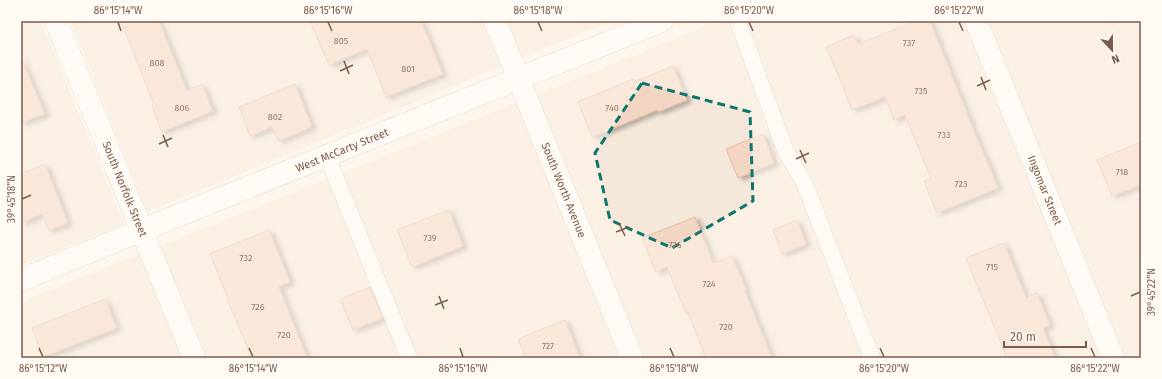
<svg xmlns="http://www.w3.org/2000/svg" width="1162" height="379" font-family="'Fira Sans',sans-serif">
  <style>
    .residential { fill: #f5e8da }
    .building { fill: #f3d5c3; stroke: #e6bba3; filter: url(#shadow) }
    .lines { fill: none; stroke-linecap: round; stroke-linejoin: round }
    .service-casing { stroke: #d1beb0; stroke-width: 17 }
    .minor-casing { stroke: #d1beb0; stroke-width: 23 }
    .service { stroke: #fff; stroke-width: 16 }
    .minor { stroke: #fff; stroke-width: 22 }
    .marked { fill: none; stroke: #0f766e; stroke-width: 3; stroke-dasharray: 8 5; stroke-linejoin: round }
    .ticks { fill: none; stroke: #7a5c4d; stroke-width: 1.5 }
    .labels { text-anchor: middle; stroke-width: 4; stroke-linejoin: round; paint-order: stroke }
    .number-label { font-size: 9px; fill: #987a6a }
    .street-label { font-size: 11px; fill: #7a5c4d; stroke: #fffaf3 }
    .neatline { fill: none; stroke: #7a5c4d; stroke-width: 1.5 }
    .ticks-label { font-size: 10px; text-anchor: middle; fill: #7a5c4d }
  </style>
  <defs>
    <filter id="shadow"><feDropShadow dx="4.5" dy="2.5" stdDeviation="2" flood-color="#0004"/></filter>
  </defs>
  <rect width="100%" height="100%" fill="#fdf6ec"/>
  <g class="residential">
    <path d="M 21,21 L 41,21 L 124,224 L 21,265 Z"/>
    <path d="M 71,21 L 611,21 L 147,212 Z"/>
    <path d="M 719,21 L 1141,21 L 1141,358 L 21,358 L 21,302 Z"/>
  </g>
  <g class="building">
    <path d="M 121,21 L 159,21 L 187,91 L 202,84 L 213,111 L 162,132 L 152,105 L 154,104 Z"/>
    <path d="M 310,21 L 421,21 L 443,74 L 386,97 L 367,49 L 329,65 Z"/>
    <path d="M 916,21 L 930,21 L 984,156 L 985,156 L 998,188 L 937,213 L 924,181 L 931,178 L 905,115 L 894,120 L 885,97 L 852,110 L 844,91 L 845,91 L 826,47 L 854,35 L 858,44 Z"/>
    <path d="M 21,58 L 45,114 L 21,123 Z"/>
    <path d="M 673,66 L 687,100 L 658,112 L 657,110 L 592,137 L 578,102 L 633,79 L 634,82 Z"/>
    <path d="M 295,84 L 312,127 L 278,141 L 272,127 L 250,136 L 239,107 Z"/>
    <path d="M 763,134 L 774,163 L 738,178 L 726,149 Z"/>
    <path d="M 1141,142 L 1141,185 L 1112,196 L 1097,160 Z"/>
    <path d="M 45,164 L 68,223 L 49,230 L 42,214 L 21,223 L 21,174 Z"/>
    <path d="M 449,210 L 463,246 L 412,267 L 397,230 Z"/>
    <path d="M 695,217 L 713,263 L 732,256 L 746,289 L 744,289 L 772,358 L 706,358 L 688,312 L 686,313 L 667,267 L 656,272 L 642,238 Z"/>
    <path d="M 797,220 L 806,244 L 782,254 L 773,230 Z"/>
    <path d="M 269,230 L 290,282 L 279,287 L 307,358 L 252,358 L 228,301 L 229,301 L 210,254 Z"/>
    <path d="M 1004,243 L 1026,298 L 1037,293 L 1050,325 L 1043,328 L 1055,358 L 1007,358 L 966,258 Z"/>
    <path d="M 370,287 L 383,318 L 353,330 L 340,299 Z"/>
    <path d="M 105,299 L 117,328 L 43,357 L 32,328 Z"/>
    <path d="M 565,320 L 580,358 L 526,358 L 518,339 Z"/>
  </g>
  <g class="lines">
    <defs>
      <g id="service">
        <path d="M 738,21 L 786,152 L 804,182 L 872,358"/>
        <path d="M 327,156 L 409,358"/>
      </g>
      <g id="minor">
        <path d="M 56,21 L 194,358"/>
        <path d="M 495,21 L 632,358"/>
        <path d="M 976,21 L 1113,358"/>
        <path d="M 21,280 L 142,230 L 662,21"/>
      </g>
    </defs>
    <use href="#service" class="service-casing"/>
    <use href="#minor" class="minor-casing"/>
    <use href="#service" class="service"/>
    <use href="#minor" class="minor"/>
  </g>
  <path d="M0 0H1162V379H0ZM 642,83 L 750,112 L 753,201 L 672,248 L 610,220 L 595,153 Z" fill="#fdf6ec" fill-opacity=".55" fill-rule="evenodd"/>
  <path class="marked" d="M 642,83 L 750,112 L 753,201 L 672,248 L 610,220 L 595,153 Z"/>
  <path class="ticks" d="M 118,22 L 121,31M 328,22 L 332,31M 538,22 L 542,31M 749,22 L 753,31M 959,22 L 963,31M 344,61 L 349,74M 340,71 L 353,65M 981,77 L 986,90M 977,86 L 990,80M 163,135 L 168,147M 159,144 L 172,138M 800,150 L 806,163M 796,159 L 809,153M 22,199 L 31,195M 619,223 L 625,236M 616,232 L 629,227M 439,296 L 444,309M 1131,296 L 1140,292M 435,305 L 448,300M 39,348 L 43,357M 249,348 L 253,357M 460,348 L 463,357M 670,348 L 674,357M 880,348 L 884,357M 1091,348 L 1095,357"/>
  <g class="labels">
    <g class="number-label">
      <text x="341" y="44">805</text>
      <text x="909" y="46">737</text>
      <text x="157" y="66">808</text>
      <text x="408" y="72">801</text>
      <text x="921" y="94">735</text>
      <text x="182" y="111">806</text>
      <text x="612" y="111">740</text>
      <text x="275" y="120">802</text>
      <text x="944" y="138">733</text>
      <text x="1122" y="175">718</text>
      <text x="961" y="187">723</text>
      <text x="430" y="241">739</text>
      <text x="675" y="248">726</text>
      <text x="246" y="261">732</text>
      <text x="992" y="270">715</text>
      <text x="709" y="287">724</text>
      <text x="258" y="310">726</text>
      <text x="726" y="330">720</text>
      <text x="284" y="338">720</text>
      <text x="548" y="349">727</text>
    </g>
    <g class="street-label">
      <text transform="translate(342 150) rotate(-22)" y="4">West McCarty Street</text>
      <text transform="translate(125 189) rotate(68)" y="4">South Norfolk Street</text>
      <text transform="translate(564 190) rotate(68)" y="4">South Worth Avenue</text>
      <text transform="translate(1045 190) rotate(68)" y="4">Ingomar Street</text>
    </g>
  </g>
  <rect width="1162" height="379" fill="none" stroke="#fffaf3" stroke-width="44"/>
  <g transform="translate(1112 50) rotate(158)" stroke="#fffaf3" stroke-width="3" paint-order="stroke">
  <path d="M0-3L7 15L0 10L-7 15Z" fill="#7a5c4d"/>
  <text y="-6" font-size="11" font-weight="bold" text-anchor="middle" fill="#7a5c4d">N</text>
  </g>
  <path d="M1004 341v6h82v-6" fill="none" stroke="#7a5c4d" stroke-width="2"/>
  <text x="1010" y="341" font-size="12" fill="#7a5c4d" stroke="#fffaf3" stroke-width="3" paint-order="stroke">20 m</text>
  <rect x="22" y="22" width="1118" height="335" class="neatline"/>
  <g class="ticks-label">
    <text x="118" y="14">86°15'14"W</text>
    <text x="328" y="14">86°15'16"W</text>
    <text x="538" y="14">86°15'18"W</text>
    <text x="749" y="14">86°15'20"W</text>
    <text x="959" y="14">86°15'22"W</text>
    <text transform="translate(11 199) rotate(-90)" y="4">39°45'18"N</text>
    <text transform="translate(1151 292) rotate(-90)" y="4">39°45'22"N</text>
    <text x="43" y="372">86°15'12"W</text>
    <text x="253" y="372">86°15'14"W</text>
    <text x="463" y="372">86°15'16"W</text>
    <text x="674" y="372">86°15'18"W</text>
    <text x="884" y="372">86°15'20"W</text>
    <text x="1095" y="372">86°15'22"W</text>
  </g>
</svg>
